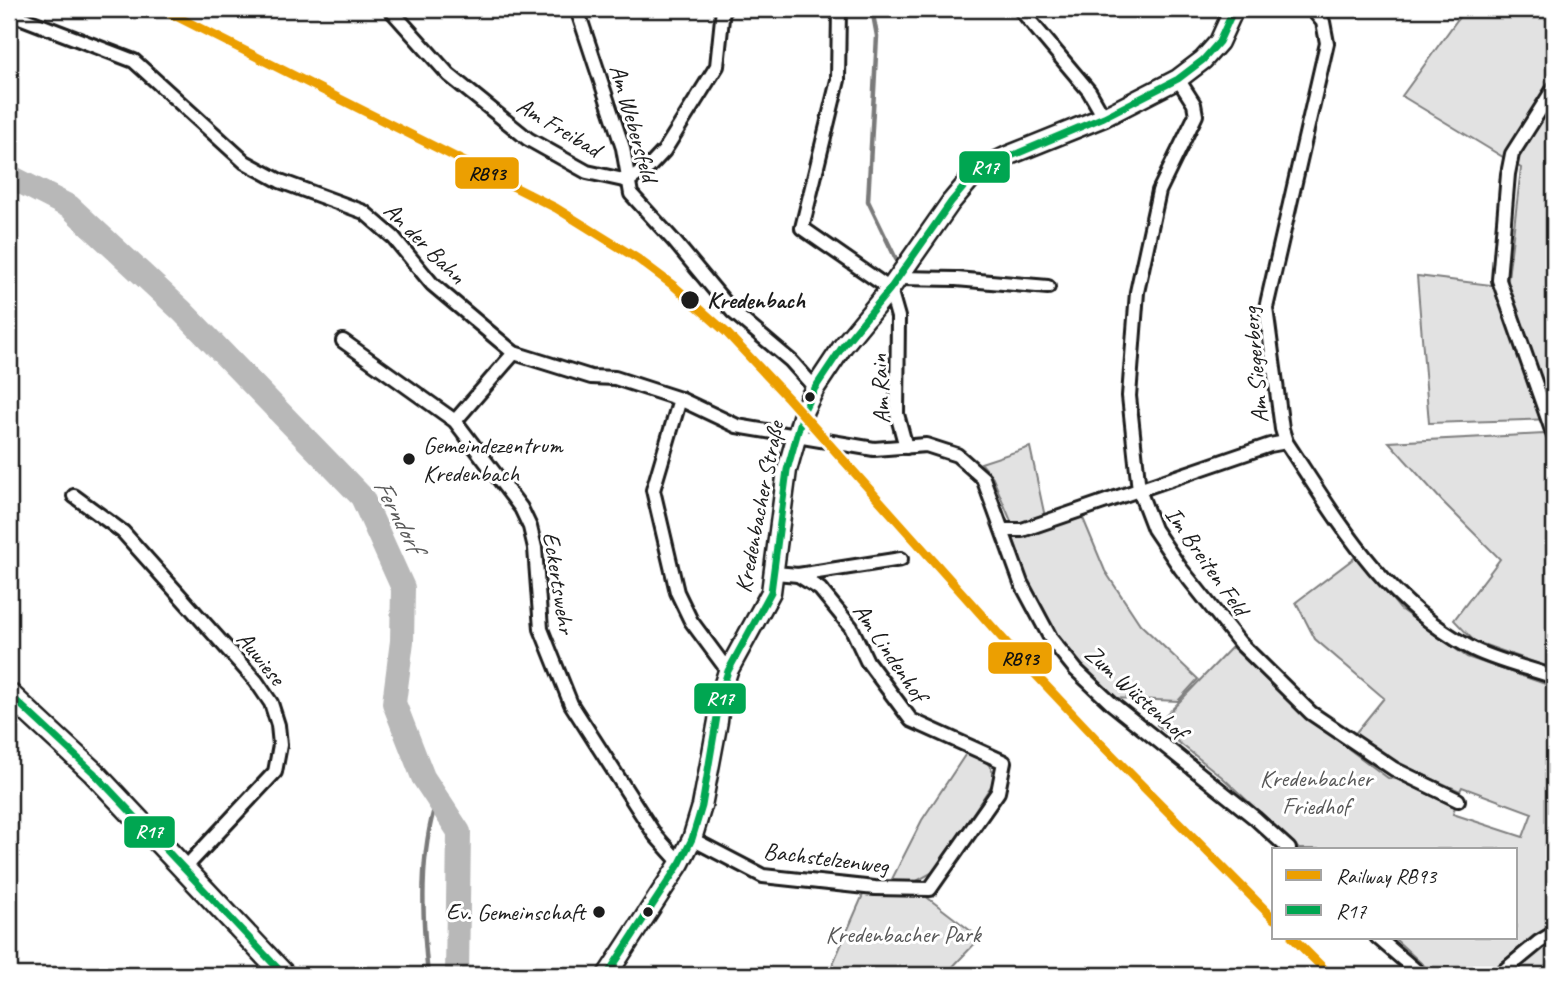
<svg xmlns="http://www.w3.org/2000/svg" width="1563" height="984" font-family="Caveat,sans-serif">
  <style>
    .green { fill: #e2e2e2; stroke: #7f7f7f; stroke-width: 2 }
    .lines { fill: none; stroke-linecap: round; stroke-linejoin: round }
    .stream { stroke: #7a7a7a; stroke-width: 4.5 }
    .river { stroke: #b8b8b8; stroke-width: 24 }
    .minor-casing { stroke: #1c1c1c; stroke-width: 18 }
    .secondary-casing { stroke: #1c1c1c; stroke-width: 23 }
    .primary-casing { stroke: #1c1c1c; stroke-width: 26 }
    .minor { stroke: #fff; stroke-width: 12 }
    .secondary { stroke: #fff; stroke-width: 18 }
    .primary { stroke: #fff; stroke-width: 21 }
    .bus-1-casing { stroke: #fff; stroke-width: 12 }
    .bus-1 { stroke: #00a651; stroke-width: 7 }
    .rail-1-casing { stroke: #fff; stroke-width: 14 }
    .rail-1 { stroke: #ec9f01; stroke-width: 9 }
    .stop-dot { fill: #1c1c1c; stroke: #fff; stroke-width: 2.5 }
    .labels { text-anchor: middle; stroke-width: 6; stroke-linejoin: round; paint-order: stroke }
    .street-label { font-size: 24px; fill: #1c1c1c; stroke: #fff }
    .stop-label { font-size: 24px; font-weight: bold; fill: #1c1c1c; stroke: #fff; text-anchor: start }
    .poi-label { font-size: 24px; fill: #1c1c1c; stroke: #fff; text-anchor: start }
    .park-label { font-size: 24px; fill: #575757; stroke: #fff }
    .water-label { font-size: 26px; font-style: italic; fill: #5a5a5a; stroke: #fff }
    .line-badge { stroke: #fff; stroke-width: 2.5 }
    .badge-label { font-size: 19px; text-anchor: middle; font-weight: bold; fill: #fff }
    .pale-badge-label { font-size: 19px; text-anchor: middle; font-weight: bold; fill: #111 }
  </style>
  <rect width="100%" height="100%" fill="#fff"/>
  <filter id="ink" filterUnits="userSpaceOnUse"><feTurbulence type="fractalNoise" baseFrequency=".0143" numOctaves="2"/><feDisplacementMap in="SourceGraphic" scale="14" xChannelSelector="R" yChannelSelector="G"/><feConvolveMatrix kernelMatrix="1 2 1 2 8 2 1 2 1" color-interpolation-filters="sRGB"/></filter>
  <g filter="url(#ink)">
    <g class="green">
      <path d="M 1465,9 L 1554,9 L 1554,419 L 1429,423 L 1417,276 L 1507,287 L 1521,168 L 1402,96 Z"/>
      <path d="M 1544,434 L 1554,446 L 1554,669 L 1474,641 L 1454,620 L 1500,559 L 1442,501 L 1389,442 Z"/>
      <path d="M 1030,447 L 1045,517 L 1013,526 L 992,476 L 981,463 Z"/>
      <path d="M 1080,511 L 1105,571 L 1140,624 L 1198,679 L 1178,701 L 1113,698 L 1076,667 L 1056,638 L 1025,581 L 1009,537 Z"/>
      <path d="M 1357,556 L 1400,609 L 1467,657 L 1554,687 L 1554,924 L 1533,936 L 1487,975 L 1434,975 L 1393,937 L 1516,937 L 1516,849 L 1299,849 L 1222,777 L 1157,725 L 1232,647 L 1307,718 L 1388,778 L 1397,779 L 1455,807 L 1453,814 L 1523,837 L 1532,813 L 1462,787 L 1460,791 L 1396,763 L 1353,736 L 1384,698 L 1315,639 L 1296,602 Z"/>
      <path d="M 967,752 C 983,759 996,764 993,783 L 935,871 L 915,882 L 891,881 L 922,820 Z"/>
      <path d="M 865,890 L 920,892 L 980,938 L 945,975 L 828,975 Z"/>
      <path d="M 1554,941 L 1554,975 L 1510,975 L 1542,947 Z"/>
    </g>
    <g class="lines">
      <g class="stream">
        <path d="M 872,9 L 877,36 L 868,201 L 896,259"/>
        <path d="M 428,975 C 422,917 419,855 437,799"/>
      </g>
      <path class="river" d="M 9,176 L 70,207 L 182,311 L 362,497 L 403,588 L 402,641 L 394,703 L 423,777 L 459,832 L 457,975"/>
      <defs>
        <g id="minor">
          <path d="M 390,9 L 449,75 L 528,139 L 587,172 L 628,181 L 649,167 L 664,151 L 717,66 L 723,9"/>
          <path d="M 577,9 L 623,148 L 631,194 L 674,241 L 733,312 L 791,361 L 815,388"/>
          <path d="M 839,9 L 838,80 L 802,228 L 890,289 L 898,317 L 897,414 L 906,447"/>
          <path d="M 1020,9 L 1089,91 L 1104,117"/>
          <path d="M 1312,9 L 1323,22 L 1327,43 L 1266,308 L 1282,429 L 1286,442 C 1339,522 1382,599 1469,647 C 1492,660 1529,668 1554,677"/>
          <path d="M 9,13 L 134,61 L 245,162 L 280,181 L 364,212 L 394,238 L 432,284 L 514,353 L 591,377 L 615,378 L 680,399 L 737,426 L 874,449 L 926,445 L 957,455 L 983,478 L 1021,583 L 1051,639 L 1076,670 L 1111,703 L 1255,818 L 1289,849"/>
          <path d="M 1178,79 L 1194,104 L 1196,115 L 1159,191 L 1137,292 L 1129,396 L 1139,490 L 1154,529 L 1181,569 L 1240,643 L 1311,713 L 1394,769 L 1458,800"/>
          <path d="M 1554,88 L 1512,154 L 1508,174 L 1499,280 L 1554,436"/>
          <path d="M 898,278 L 956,279 L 1048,287"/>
          <path d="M 343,341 L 455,421 L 521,508 L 530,527 L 535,548 L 541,629 L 571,704 L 655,835 L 680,863"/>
          <path d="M 680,399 L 653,490 L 677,592 L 691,621 L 728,671"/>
          <path d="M 455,421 L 514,353"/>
          <path d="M 74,496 L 123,532 L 256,681 L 271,703 L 278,725 L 280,745 L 275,772 L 184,869"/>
          <path d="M 1003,530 L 1022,530 L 1270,445 L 1286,442"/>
          <path d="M 775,573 L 798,575 L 901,559"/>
          <path d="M 692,839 L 763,876 L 875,888 L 930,889 L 998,792 L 1004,762 L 911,720 L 867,661 L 851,627 L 820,589 L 798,575"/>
          <path d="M 1377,937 L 1421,975"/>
          <path d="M 1499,975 L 1539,942 L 1554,933"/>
        </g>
        <path id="secondary" d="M 607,975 L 680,863 L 692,839 L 702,806 L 718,721 L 721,693 L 728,671 L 771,592 L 787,470 L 804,410 L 815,388 L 843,346 L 890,289 L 951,202 L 978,170 L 1007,156 L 1104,117 L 1178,79 L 1203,60 L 1219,42 L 1234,9"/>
        <path id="primary" d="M 9,694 L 93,772 L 284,975"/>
      </defs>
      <use href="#minor" class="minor-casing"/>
      <use href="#secondary" class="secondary-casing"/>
      <use href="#primary" class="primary-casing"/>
      <use href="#minor" class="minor"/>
      <use href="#secondary" class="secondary"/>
      <use href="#primary" class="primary"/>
      <defs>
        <g id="bus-1">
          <path d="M 9,694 L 93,772 L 284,975"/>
          <path d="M 607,975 L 680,863 L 692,839 L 702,806 L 721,693 L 728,671 L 771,592 L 787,470 L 804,410 L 815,388 L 843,346 L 890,289 L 951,202 L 978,170 L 1104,117 L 1178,79 L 1203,60 L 1219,42 L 1234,9"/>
        </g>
      </defs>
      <use href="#bus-1" class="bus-1-casing"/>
      <use href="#bus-1" class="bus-1"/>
      <defs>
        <g id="rail-1">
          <path d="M 162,9 L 556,208 L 638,259 L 674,286 L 726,332 L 788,398 L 1020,658 L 1101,744 L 1274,919"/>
          <path d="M 1292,937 L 1330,975"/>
        </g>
      </defs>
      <use href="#rail-1" class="rail-1-casing"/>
      <use href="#rail-1" class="rail-1"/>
    </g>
  </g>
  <g class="stop-dot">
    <circle cx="690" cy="300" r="10"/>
    <circle cx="810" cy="397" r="6"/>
    <circle cx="409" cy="459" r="7"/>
    <circle cx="599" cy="912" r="7"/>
    <circle cx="648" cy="912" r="6"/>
  </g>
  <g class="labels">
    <g class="street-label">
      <text transform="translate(634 123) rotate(74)" y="8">Am Webersfeld</text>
      <text transform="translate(559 127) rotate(31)" y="8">Am Freibad</text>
      <text transform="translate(425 243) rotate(45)" y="8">An der Bahn</text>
      <text transform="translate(1255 365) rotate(-95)" y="8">Am Siegerberg</text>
      <text transform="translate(880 389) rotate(-93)" y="8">Am Rain</text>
      <text transform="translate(759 507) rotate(-79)" y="8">Kredenbacher Straße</text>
      <text transform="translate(1207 561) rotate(55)" y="8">Im Breiten Feld</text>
      <text transform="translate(559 583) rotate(81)" y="8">Eckertswehr</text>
      <text transform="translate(890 652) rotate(56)" y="8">Am Lindenhof</text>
      <text transform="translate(261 658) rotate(51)" y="8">Auwiese</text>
      <text transform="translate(1136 692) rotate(42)" y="8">Zum Wüstenhof</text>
      <text transform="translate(826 858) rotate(7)" y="8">Bachstelzenweg</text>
    </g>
    <g class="stop-label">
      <text x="707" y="308">Kredenbach</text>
    </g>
    <g class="poi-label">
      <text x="423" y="453">Gemeindezentrum<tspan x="423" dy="28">Kredenbach</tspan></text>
      <text x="585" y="920" text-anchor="end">Ev. Gemeinschaft</text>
    </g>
    <g class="park-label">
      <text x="1316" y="786">Kredenbacher<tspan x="1316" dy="28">Friedhof</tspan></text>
      <text x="903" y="942">Kredenbacher Park</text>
    </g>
    <g class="water-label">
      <text transform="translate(399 515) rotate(62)" y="9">Ferndorf</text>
    </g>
  </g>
  <g class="line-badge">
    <rect x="958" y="150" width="53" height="34" rx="7" fill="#00a651"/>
    <rect x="454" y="156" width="66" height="34" rx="7" fill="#ec9f01"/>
    <rect x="987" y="641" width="66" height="34" rx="7" fill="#ec9f01"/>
    <rect x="693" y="682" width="54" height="33" rx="7" fill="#00a651"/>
    <rect x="123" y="815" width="53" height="34" rx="7" fill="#00a651"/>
  </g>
  <g class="badge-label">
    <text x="985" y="174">R17</text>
    <text x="720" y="705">R17</text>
    <text x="149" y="838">R17</text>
  </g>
  <g class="pale-badge-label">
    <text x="487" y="180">RB93</text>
    <text x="1020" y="665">RB93</text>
  </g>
  <rect width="1563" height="984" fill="none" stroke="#fff" stroke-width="35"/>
  <rect x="18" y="18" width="1528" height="949" fill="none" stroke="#1c1c1c" stroke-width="2.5" filter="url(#ink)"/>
  <rect x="1272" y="848" width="245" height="91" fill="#ffffff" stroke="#a4a4a4" stroke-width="2"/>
  <rect x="1286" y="870" width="35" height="10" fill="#ec9f01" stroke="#a4a4a4" stroke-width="2"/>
  <text x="1336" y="883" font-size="21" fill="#1c1c1c">Railway RB93</text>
  <rect x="1286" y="905" width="35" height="10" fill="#00a651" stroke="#a4a4a4" stroke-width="2"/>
  <text x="1336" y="918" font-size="21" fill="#1c1c1c">R17</text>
</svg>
